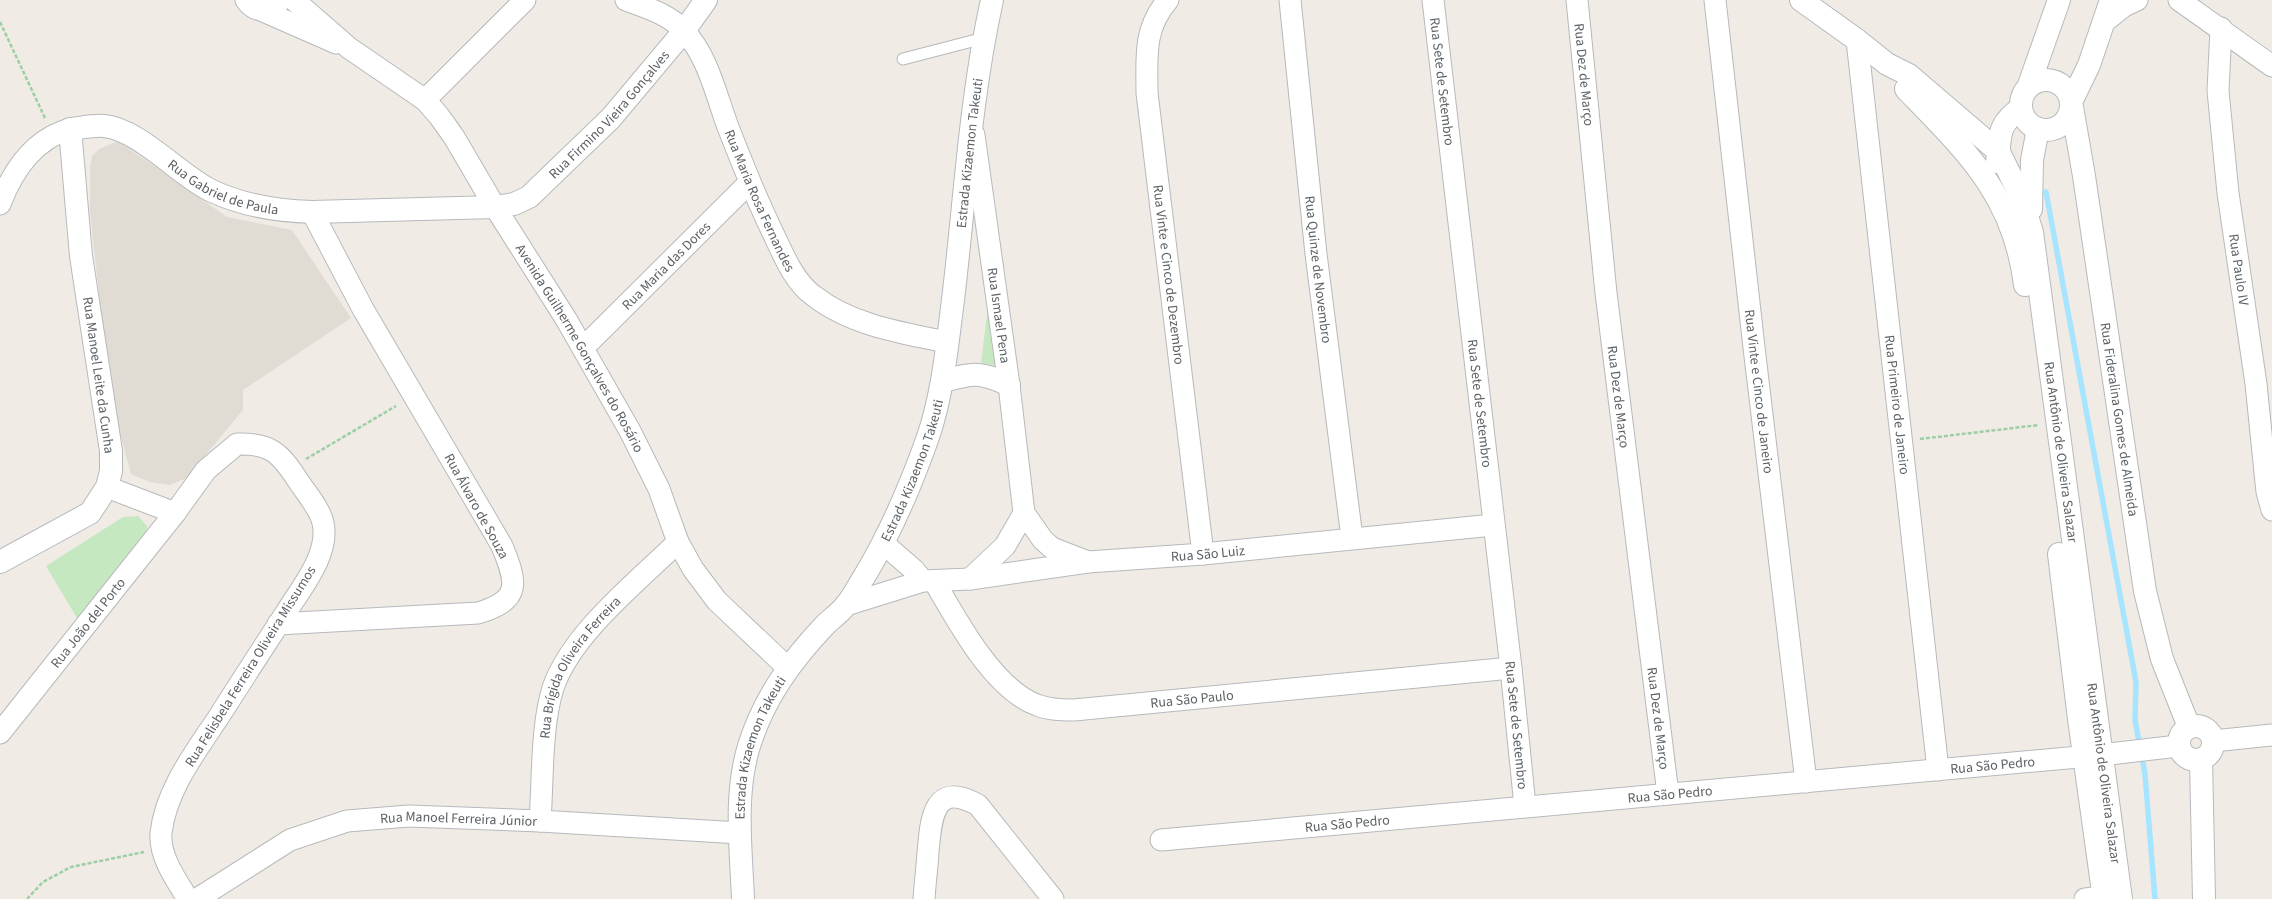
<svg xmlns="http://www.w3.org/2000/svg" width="2272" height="899" font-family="'Source Sans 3',sans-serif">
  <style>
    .education { fill: #e0dbd3 }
    .green { fill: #c6e8c1 }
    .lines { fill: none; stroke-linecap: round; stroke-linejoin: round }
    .stream { stroke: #a6e4ff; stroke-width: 5.5 }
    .service-casing { stroke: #b6b9bc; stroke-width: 13 }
    .minor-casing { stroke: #b6b9bc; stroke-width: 23 }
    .tertiary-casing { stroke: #b6b9bc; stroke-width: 24 }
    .secondary-casing { stroke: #b4b9bd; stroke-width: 24 }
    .path { stroke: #9ccfa4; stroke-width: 2.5; stroke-dasharray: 4 2; stroke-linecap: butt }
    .service { stroke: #fff; stroke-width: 11 }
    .minor { stroke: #fff; stroke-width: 21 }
    .tertiary { stroke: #fff; stroke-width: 22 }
    .secondary { stroke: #fff; stroke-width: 22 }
    .labels { text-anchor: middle; stroke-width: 3.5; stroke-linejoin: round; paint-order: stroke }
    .street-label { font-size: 14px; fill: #5d6266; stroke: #fff }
  </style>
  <rect width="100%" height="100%" fill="#f0ece5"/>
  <path class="education" d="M 118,141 L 227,217 L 292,230 L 351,318 L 243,390 L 243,410 L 187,478 L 169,485 L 150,482 L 131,474 L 120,433 L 105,349 L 90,212 L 90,166 L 92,156 L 99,149 Z"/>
  <g class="green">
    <path d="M 996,241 L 1006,368 L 981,363 Z"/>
    <path d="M 138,516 L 147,526 L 148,539 L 81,625 L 46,566 L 123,517 Z"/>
  </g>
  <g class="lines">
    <path class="stream" d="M 2046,192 L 2136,682 L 2135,720 L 2145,774 L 2155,899"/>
    <defs>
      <path id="service" d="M 903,59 L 984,38"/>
      <g id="minor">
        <path d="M 246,0 C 255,13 272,14 280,0"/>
        <path id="s1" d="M 294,0 L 349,48 L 425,100 L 439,116 L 454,137 L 495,207 L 566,319 L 630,431 L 659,489 L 678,542 L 693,569 L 717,601 L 788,668"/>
        <path id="s2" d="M 626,0 C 647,8 669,14 684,31 C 708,56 716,95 728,127 C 742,163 756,198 773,233 C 783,254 794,282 814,296 C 851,325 902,333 947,342"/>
        <path id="s3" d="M 1168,0 C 1143,29 1147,57 1147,93 L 1203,554"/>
        <path id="s4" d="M 1290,0 L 1316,254 L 1352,538"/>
        <path id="s5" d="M 1433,0 L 1511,668 L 1525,806"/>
        <path id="s6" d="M 1577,0 L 1606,293 L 1668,794"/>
        <path id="s7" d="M 1715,0 L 1755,356 L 1806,782"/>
        <path d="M 2179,0 L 2272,66"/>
        <path d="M 263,11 L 336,43"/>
        <path d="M 2104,22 L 2124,6 L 2137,0"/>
        <path id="s8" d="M 2221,28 L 2218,91 L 2228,193 L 2256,384 L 2267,492 L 2272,510"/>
        <path id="s9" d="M 1857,40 L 1938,770"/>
        <path d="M 425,100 L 525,0"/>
        <path id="s10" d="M 974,135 L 1009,385 L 1024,513 L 1043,540 L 1052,548 L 1088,562"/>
        <path d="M 0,204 C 13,170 34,139 70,129"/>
        <path id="s11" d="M 583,348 L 749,183"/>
        <path d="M 107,487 L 175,513"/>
        <path d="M 884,544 L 914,570 L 923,581"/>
        <path d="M 970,579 L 1005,546 L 1024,513"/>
        <path id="s12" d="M 934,581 C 957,620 993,689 1037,705 C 1049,710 1062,710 1074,710 L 1511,668"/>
        <path id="s13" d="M 846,605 L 923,581 L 970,579 L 1088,562 L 1203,554 L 1493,525"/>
        <path d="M 278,624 L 478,613 C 522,600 517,583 502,546 L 363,309 L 312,212"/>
        <path id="s14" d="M 0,733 L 175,513 L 206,470 L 237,444 C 270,443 279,452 297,479 C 305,492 320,508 323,523 C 330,553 302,587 287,611 C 265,645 242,680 220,715 C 197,750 166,789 161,833 C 159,856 176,880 188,899"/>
        <path d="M 2213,741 L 2272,735"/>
        <path id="s15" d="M 540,821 C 543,780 541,726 553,688 C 571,634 637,582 678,542"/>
        <path id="s16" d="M 1161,840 L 2101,755 L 2178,746"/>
        <path id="s17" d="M 197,899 L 290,840 L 347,821 L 409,816 L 540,821 L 740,833"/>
        <path d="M 924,899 C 925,883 927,868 928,852 C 931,819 933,780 978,805 L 1053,899"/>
        <path d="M 2085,899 L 2120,895"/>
      </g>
      <g id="tertiary">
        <path id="s18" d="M 1801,0 L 1857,40 L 1887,64 L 1909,75 L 1999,152 L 2021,197 L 2032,232 L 2121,899"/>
        <circle cx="2046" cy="105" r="25"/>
        <path d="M 2029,85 L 2059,0"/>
        <path d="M 1906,89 C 1966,151 2014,195 2025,285"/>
        <path d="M 2072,100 L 2089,65 L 2111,0"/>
        <path id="s19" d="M 2072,107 L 2084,176 L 2145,591 L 2162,659 L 2189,727"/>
        <path d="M 1997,162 C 2002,135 1995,127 2021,108"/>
        <path d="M 2031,209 L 2032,160 L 2038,129"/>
        <path d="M 2059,554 L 2079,719 L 2104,899"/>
        <path id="s20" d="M 0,562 L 90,513 L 107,487 L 111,471 L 111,451 L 81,256 L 70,129 C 81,128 93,125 104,126 C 139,129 180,176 212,191 C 244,206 278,211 312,212 L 495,207 L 514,204 L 529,197 L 611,118 L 684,31 L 706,0"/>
        <circle cx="2196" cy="743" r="17"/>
        <path d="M 2201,760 L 2204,899"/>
      </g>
      <g id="secondary">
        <path d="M 943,381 C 973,373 980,371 1009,385"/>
        <path id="s21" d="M 743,899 C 741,849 734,795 749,746 C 764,698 791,661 825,625 C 832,618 840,613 846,605 C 853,597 858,586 864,577 C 890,534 911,485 928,437 C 943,393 947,346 953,300 C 965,200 970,99 992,0"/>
      </g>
    </defs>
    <use href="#service" class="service-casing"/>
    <use href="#minor" class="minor-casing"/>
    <use href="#tertiary" class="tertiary-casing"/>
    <use href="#secondary" class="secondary-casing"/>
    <g class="path">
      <path d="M 0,22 L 45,118"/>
      <path d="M 1920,439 L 2039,425"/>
      <path d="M 306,459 L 396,406"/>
      <path d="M 27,899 L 43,882 L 71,867 L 144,852"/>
    </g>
    <use href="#service" class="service"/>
    <use href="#minor" class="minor"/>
    <use href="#tertiary" class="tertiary"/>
    <use href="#secondary" class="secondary"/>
  </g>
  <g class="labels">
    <g class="street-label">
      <text dy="5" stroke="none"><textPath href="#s6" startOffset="75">Rua Dez de Março</textPath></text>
      <text dy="5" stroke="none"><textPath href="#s5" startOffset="82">Rua Sete de Setembro</textPath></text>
      <text dy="5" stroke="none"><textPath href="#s20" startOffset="1093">Rua Firmino Vieira Gonçalves</textPath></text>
      <text dy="5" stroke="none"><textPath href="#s21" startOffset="802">Estrada Kizaemon Takeuti</textPath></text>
      <text dy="5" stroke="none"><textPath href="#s20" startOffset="665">Rua Gabriel de Paula</textPath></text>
      <text dy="5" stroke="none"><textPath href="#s2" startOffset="253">Rua Maria Rosa Fernandes</textPath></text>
      <text dy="5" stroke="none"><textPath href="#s11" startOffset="117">Rua Maria das Dores</textPath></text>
      <text dy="5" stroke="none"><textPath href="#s4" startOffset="271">Rua Quinze de Novembro</textPath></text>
      <text dy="5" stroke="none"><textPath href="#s8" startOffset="243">Rua Paulo IV</textPath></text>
      <text dy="5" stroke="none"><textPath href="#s3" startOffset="281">Rua Vinte e Cinco de Dezembro</textPath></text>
      <text dy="5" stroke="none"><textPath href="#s10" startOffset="182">Rua Ismael Pena</textPath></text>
      <text dy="5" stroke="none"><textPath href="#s1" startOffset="458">Avenida Guilherme Gonçalves do Rosário</textPath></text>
      <text transform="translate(99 375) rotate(82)" y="5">Rua Manoel Leite da Cunha</text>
      <text dy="5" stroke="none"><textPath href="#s7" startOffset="394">Rua Vinte e Cinco de Janeiro</textPath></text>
      <text dy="5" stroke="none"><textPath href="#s6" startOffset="399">Rua Dez de Março</textPath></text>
      <text dy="5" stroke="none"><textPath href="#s5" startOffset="406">Rua Sete de Setembro</textPath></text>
      <text dy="5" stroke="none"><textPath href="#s9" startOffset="367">Rua Primeiro de Janeiro</textPath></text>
      <text dy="5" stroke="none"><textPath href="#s19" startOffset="316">Rua Fideralina Gomes de Almeida</textPath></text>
      <text dy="5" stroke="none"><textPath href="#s18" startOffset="559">Rua Antônio de Oliveira Salazar</textPath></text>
      <text dy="5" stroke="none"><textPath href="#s21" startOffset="478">Estrada Kizaemon Takeuti</textPath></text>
      <text transform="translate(477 506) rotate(61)" y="5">Rua Álvaro de Souza</text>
      <text dy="5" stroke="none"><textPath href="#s13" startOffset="367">Rua São Luiz</textPath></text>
      <text dy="5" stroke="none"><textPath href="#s14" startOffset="141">Rua João del Porto</textPath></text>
      <text transform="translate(250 666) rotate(-58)" y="5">Rua Felisbela Ferreira Oliveira Missumos</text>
      <text dy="5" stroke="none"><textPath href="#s15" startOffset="164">Rua Brígida Oliveira Ferreira</textPath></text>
      <text dy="5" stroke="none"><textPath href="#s12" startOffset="320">Rua São Paulo</textPath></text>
      <text dy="5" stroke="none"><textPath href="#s6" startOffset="723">Rua Dez de Março</textPath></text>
      <text dy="5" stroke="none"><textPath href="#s5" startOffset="730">Rua Sete de Setembro</textPath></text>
      <text dy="5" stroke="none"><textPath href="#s21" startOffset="155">Estrada Kizaemon Takeuti</textPath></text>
      <text dy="5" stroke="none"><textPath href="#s16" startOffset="835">Rua São Pedro</textPath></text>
      <text dy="5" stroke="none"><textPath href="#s18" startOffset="883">Rua Antônio de Oliveira Salazar</textPath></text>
      <text dy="5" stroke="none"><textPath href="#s16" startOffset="511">Rua São Pedro</textPath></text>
      <text dy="5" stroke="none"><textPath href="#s17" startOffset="282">Rua Manoel Ferreira Júnior</textPath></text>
      <text dy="5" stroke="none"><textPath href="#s16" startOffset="187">Rua São Pedro</textPath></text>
    </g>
  </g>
</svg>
